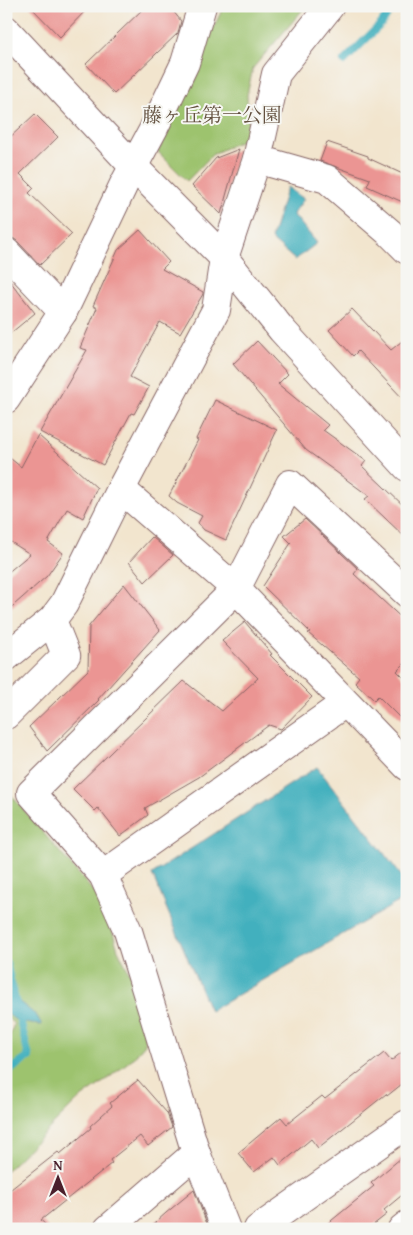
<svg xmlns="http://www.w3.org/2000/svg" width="413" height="1235" font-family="'Gentium Book Plus','Noto Serif JP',serif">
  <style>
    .green { fill: #9dc36e; stroke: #74714c }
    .water { fill: #42b0be; stroke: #466874 }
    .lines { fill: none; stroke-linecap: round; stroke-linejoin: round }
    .stream { stroke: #42b0be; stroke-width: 8 }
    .building { fill: #eb9593 }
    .street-casing { stroke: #856464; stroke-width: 30 }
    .secondary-casing { stroke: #856464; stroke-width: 30 }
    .street { stroke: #fff; stroke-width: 28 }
    .secondary { stroke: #fff; stroke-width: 28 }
    .labels { text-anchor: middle; stroke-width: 4; stroke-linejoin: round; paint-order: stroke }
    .park-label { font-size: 20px; fill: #63503f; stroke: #f6f6f2 }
  </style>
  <rect width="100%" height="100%" fill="#f6f6f2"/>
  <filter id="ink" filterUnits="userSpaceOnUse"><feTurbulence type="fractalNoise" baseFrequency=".02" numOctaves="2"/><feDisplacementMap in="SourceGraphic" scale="10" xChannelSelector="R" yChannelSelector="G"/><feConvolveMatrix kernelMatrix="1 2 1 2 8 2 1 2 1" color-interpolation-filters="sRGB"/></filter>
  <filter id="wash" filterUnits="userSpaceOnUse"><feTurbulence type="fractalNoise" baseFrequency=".0096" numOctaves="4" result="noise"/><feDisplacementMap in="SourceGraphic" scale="20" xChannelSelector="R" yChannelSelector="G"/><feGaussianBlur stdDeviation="1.12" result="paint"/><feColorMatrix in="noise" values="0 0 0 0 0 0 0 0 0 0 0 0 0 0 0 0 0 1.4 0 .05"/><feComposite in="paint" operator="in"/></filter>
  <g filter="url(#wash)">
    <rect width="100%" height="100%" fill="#f2e5ce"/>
    <g class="green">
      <path d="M 224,6 L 306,6 L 253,68 L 247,95 L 249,137 L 213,154 L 187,181 L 158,152 L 194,67 Z"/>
      <path d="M 6,789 L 99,898 L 111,926 L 118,950 L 131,976 L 144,1028 L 145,1044 L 132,1059 L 105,1081 L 77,1101 L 6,1171 L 6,1039 L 10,1035 L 14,1024 L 6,1017 Z"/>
    </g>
    <g class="water">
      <path d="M 287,187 L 304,199 L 293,214 L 317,243 L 295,260 L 271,239 Z"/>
      <path d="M 317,767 L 407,883 L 407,897 L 210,1011 L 152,874 Z"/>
      <path d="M 6,991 L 37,1016 L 42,1025 C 30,1024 9,1023 6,1008 C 5,1003 6,996 6,991 Z"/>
    </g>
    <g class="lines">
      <g class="stream">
        <path d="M 344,61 L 382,23 L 393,6"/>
        <path d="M 6,963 L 29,1057 L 6,1073"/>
      </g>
    </g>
    <g id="blocks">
      <g class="building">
        <path d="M 30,6 L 90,6 L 60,37 Z"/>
        <path d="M 146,6 L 169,6 L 181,21 L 178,33 L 114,94 L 86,64 Z"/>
        <path d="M 35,114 L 58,137 L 20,174 L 34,188 L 29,193 L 72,234 L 40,265 L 17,241 L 6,233 L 6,141 Z"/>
        <path d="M 327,142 L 368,156 L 368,158 L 407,176 L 407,204 L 367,186 L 370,179 L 320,161 Z"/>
        <path d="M 239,149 L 221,214 L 192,186 L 216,158 Z"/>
        <path d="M 140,230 L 169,262 L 162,269 L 203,292 L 203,294 L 180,333 L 160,322 L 130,377 L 149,387 L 134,414 L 131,413 L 103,465 L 40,432 L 87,350 L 80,348 L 97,308 L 93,306 L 118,250 Z"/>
        <path d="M 6,276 L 35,313 L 6,337 Z"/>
        <path d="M 352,309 L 391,350 L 407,337 L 407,403 L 358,351 L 353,356 L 329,330 Z"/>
        <path d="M 257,341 L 288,374 L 278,384 L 328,425 L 323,430 L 366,461 L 362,466 L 407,509 L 407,539 L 365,499 L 369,496 L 306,450 L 233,364 Z"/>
        <path d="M 215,400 L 277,430 L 226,540 L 204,530 L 198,523 L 202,516 L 177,503 L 169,496 L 198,440 L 196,439 Z"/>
        <path d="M 38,435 L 97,488 L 83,518 L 67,509 L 48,542 L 63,553 L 47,576 L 6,612 L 6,574 L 30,554 L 6,539 L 6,455 L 21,467 Z"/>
        <path d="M 305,519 L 358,569 L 354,574 L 407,623 L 407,661 L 397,671 L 407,681 L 407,725 L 378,696 L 374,700 L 355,682 L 359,677 L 308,633 L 310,632 L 263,586 L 291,543 L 284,536 Z"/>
        <path d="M 152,537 L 173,555 L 145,582 L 129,562 Z"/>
        <path d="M 124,584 L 160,630 L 98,699 L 99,700 L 47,751 L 29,727 L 88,670 L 89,626 Z"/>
        <path d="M 245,622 L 272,654 L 270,655 L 312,697 L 281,729 L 269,725 L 199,777 L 145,808 L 148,815 L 120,836 L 98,808 L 95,811 L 73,789 L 184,681 L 222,711 L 258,678 L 222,641 Z"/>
        <path d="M 407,1048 L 407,1080 L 387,1096 L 386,1094 L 318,1148 L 311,1139 L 280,1165 L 274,1157 L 254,1172 L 238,1153 L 281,1117 L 287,1124 L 322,1096 L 325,1099 L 384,1053 L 391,1061 Z"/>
        <path d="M 138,1080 L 167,1113 L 172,1127 L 148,1146 L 140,1136 L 110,1160 L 112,1163 L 41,1220 L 49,1229 L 6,1229 L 6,1193 L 58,1152 L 60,1154 L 91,1128 L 90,1126 L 112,1106 L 110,1103 Z"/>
        <path d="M 407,1153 L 407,1191 L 384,1210 L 387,1214 L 368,1229 L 321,1229 L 374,1186 L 371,1183 Z"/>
        <path d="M 194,1190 L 209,1229 L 148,1229 L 166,1213 Z"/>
      </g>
    </g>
  </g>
  <g filter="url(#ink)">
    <use href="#blocks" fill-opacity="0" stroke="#856464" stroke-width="1"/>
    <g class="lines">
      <defs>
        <g id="street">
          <path d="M 257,159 L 327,179 L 390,233 L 407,250"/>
          <path d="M 6,252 L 63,312"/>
          <path d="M 6,399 L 63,312 L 124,184 L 153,130 L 185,63 L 202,6"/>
          <path d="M 121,489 L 236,589 L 290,484 L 407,593"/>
          <path d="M 6,657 L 52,620 L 64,604 L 121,489 L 216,310 L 224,258 L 257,159 L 276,74 L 330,6"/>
          <path d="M 6,715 L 66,655 L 52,620"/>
          <path d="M 103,875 L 345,703"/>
          <path d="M 108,1229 L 196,1153"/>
          <path d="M 226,1229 L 196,1153 L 128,931 L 103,875 L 31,793 L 236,589 L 407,766"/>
          <path d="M 258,1229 L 407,1124"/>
          <path d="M 402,1229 L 407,1225"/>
        </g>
        <path id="secondary" d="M 6,30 L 134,167 L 224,258 L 282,330 L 407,467"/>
      </defs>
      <use href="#street" class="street-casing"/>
      <use href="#secondary" class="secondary-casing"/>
      <use href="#street" class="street"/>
      <use href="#secondary" class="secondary"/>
    </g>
  </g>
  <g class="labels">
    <g class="park-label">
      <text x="212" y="122">藤ヶ丘第一公園</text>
    </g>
  </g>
  <rect width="413" height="1235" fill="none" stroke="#f6f6f2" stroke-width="25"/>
  <g transform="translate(58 1178)" stroke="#f6f6f2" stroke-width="4" paint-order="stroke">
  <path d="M0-4L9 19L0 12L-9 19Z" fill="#4a1f2b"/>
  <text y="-8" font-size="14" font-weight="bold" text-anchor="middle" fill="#4a1f2b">N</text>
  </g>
</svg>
